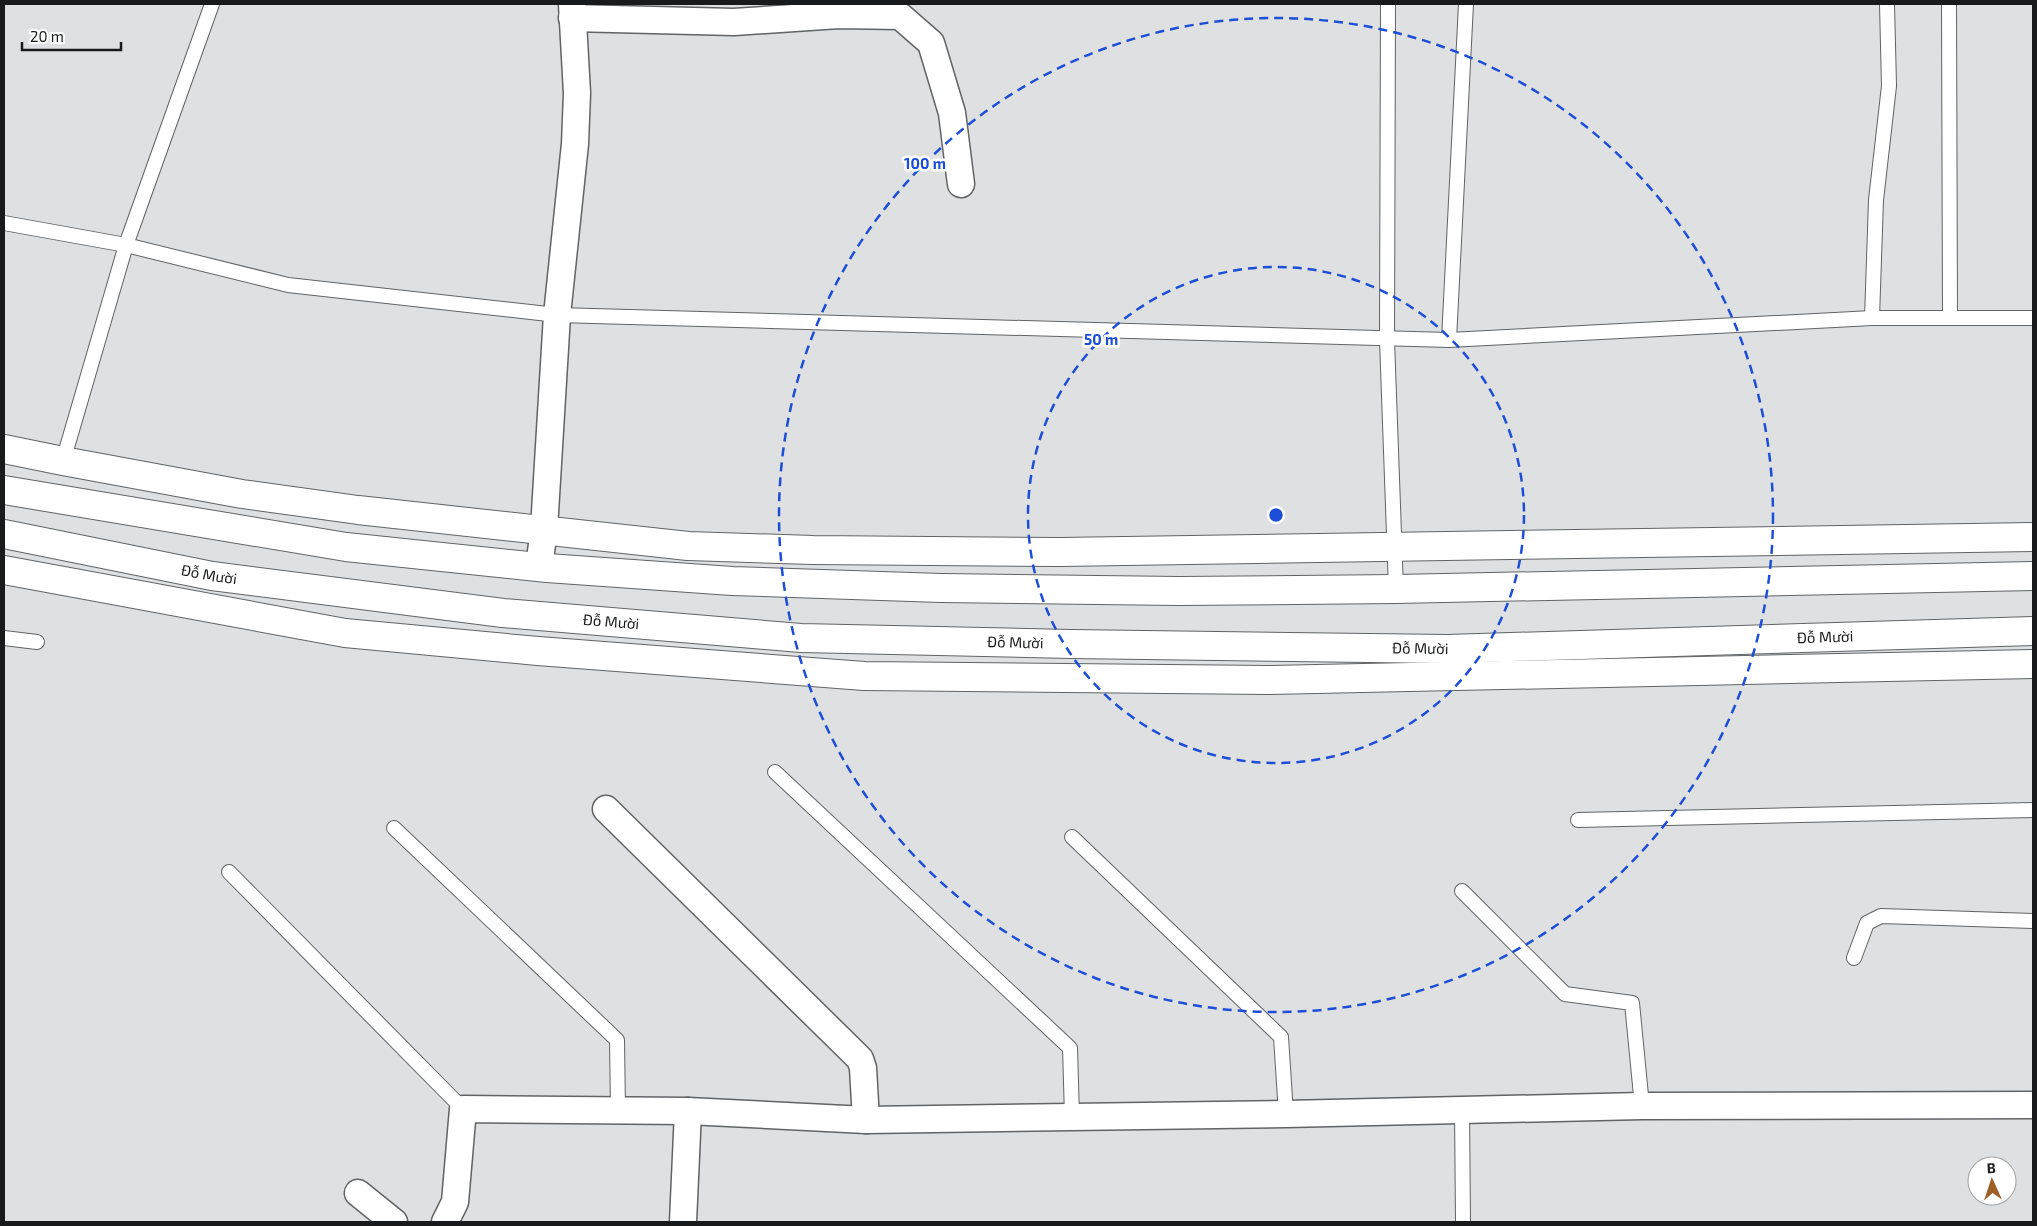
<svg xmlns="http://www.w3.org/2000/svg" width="2037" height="1226" font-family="'Exo 2',sans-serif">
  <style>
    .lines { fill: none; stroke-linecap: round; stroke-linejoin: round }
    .lane-casing { stroke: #616365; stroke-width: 16 }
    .street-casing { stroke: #616365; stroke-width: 29 }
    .highway-casing { stroke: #616365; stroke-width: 30 }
    .lane { stroke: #fff; stroke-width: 14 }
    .street { stroke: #fff; stroke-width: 26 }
    .highway { stroke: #fff; stroke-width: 28 }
    .ring { fill: none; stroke: #1d4ed8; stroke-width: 2.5; stroke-dasharray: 9 6 }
    .labels { text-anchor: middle; stroke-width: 5; stroke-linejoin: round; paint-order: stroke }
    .street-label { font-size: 15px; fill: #191a1b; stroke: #fff }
    .centre { fill: #1d4ed8; stroke: #fff; stroke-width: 2.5 }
    .ring-label { font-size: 15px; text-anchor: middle; font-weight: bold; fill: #1d4ed8; stroke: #fff; stroke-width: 5; stroke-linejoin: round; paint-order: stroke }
  </style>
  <rect width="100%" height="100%" fill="#dee0e2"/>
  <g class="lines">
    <defs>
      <g id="lane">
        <path d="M 1388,4 L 1387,340 L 1396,589"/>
        <path d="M 1949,4 L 1950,317"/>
        <path d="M 4,223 L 126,245 L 288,285 L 557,315 L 1449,340 L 1872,318 L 2033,318"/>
        <path d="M 1872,318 L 1876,200 L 1889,86 L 1887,4"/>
        <path d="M 1449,340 L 1466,4"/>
        <path d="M 63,461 L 126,245 L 212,4"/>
        <path d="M 4,638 L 37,642"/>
        <path d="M 775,772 L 1070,1048 L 1072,1116"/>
        <path d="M 1578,820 L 2033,810"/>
        <path d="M 394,828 L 617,1040 L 618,1110"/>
        <path d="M 1072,837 L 1281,1037 L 1286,1114"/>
        <path d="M 229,872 L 463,1109"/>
        <path d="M 1462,891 L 1565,994 L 1632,1003 L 1642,1106"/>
        <path d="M 1854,958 L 1867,923 L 1881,916 L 2033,921"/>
        <path d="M 1462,1110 L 1463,1222"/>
      </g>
      <g id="street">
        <path d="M 572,18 L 734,22 L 839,15 L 900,16 L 931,43 L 952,113 L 961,184"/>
        <path d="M 539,567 L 544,529 L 557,315 L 575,144 L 577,93 L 572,4"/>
        <path d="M 606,809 L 860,1059 L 863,1068 L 866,1120"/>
        <path d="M 358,1193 L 394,1222"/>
        <path d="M 445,1222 L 455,1202 L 463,1109 L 688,1111 L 866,1120 L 1286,1114 L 1642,1106 L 2033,1105"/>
        <path d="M 683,1222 L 688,1111"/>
      </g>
      <g id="highway">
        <path d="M 4,449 L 63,461 L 242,494 L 358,510 L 688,546 L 813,550 L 1060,552 L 2033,537"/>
        <path d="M 4,490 L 346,547 L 547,568 L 732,581 L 941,588 L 1179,591 L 1396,589 L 2033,576"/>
        <path id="s1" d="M 4,534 L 212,576 L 503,613 L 801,638 L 1071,644 L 1447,649 L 2033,631"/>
        <path d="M 4,570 L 345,633 L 538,651 L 864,676 L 1267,680 L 2033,664"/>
      </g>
    </defs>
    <use href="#lane" class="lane-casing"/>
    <use href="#street" class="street-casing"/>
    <use href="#highway" class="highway-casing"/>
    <use href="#lane" class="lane"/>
    <use href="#street" class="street"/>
    <use href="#highway" class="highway"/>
  </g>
  <g class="ring">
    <circle cx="1276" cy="515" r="248"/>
    <circle cx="1276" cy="515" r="497"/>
  </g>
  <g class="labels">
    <g class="street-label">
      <text dy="5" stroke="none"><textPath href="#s1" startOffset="209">Đỗ Mười</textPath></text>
      <text dy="5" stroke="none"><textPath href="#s1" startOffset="614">Đỗ Mười</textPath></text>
      <text dy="5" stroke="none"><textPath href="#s1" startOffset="1829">Đỗ Mười</textPath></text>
      <text dy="5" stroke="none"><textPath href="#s1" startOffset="1019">Đỗ Mười</textPath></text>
      <text dy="5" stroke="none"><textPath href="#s1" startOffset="1424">Đỗ Mười</textPath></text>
    </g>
  </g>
  <circle cx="1276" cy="515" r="8" class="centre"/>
  <g class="ring-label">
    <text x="925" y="169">100 m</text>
    <text x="1101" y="345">50 m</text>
  </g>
  <rect width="2037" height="1226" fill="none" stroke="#191a1b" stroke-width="10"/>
  <g transform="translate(1992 1181) rotate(357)"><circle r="24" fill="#ffffff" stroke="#a3a3a4"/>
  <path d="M0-4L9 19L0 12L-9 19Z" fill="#9f6028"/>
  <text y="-8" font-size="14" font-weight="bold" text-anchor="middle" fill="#191a1b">B</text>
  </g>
  <path d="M22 42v8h99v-8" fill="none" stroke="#191a1b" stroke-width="2.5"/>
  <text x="30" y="42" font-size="15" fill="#191a1b" stroke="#ffffff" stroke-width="4" paint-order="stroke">20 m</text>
</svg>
